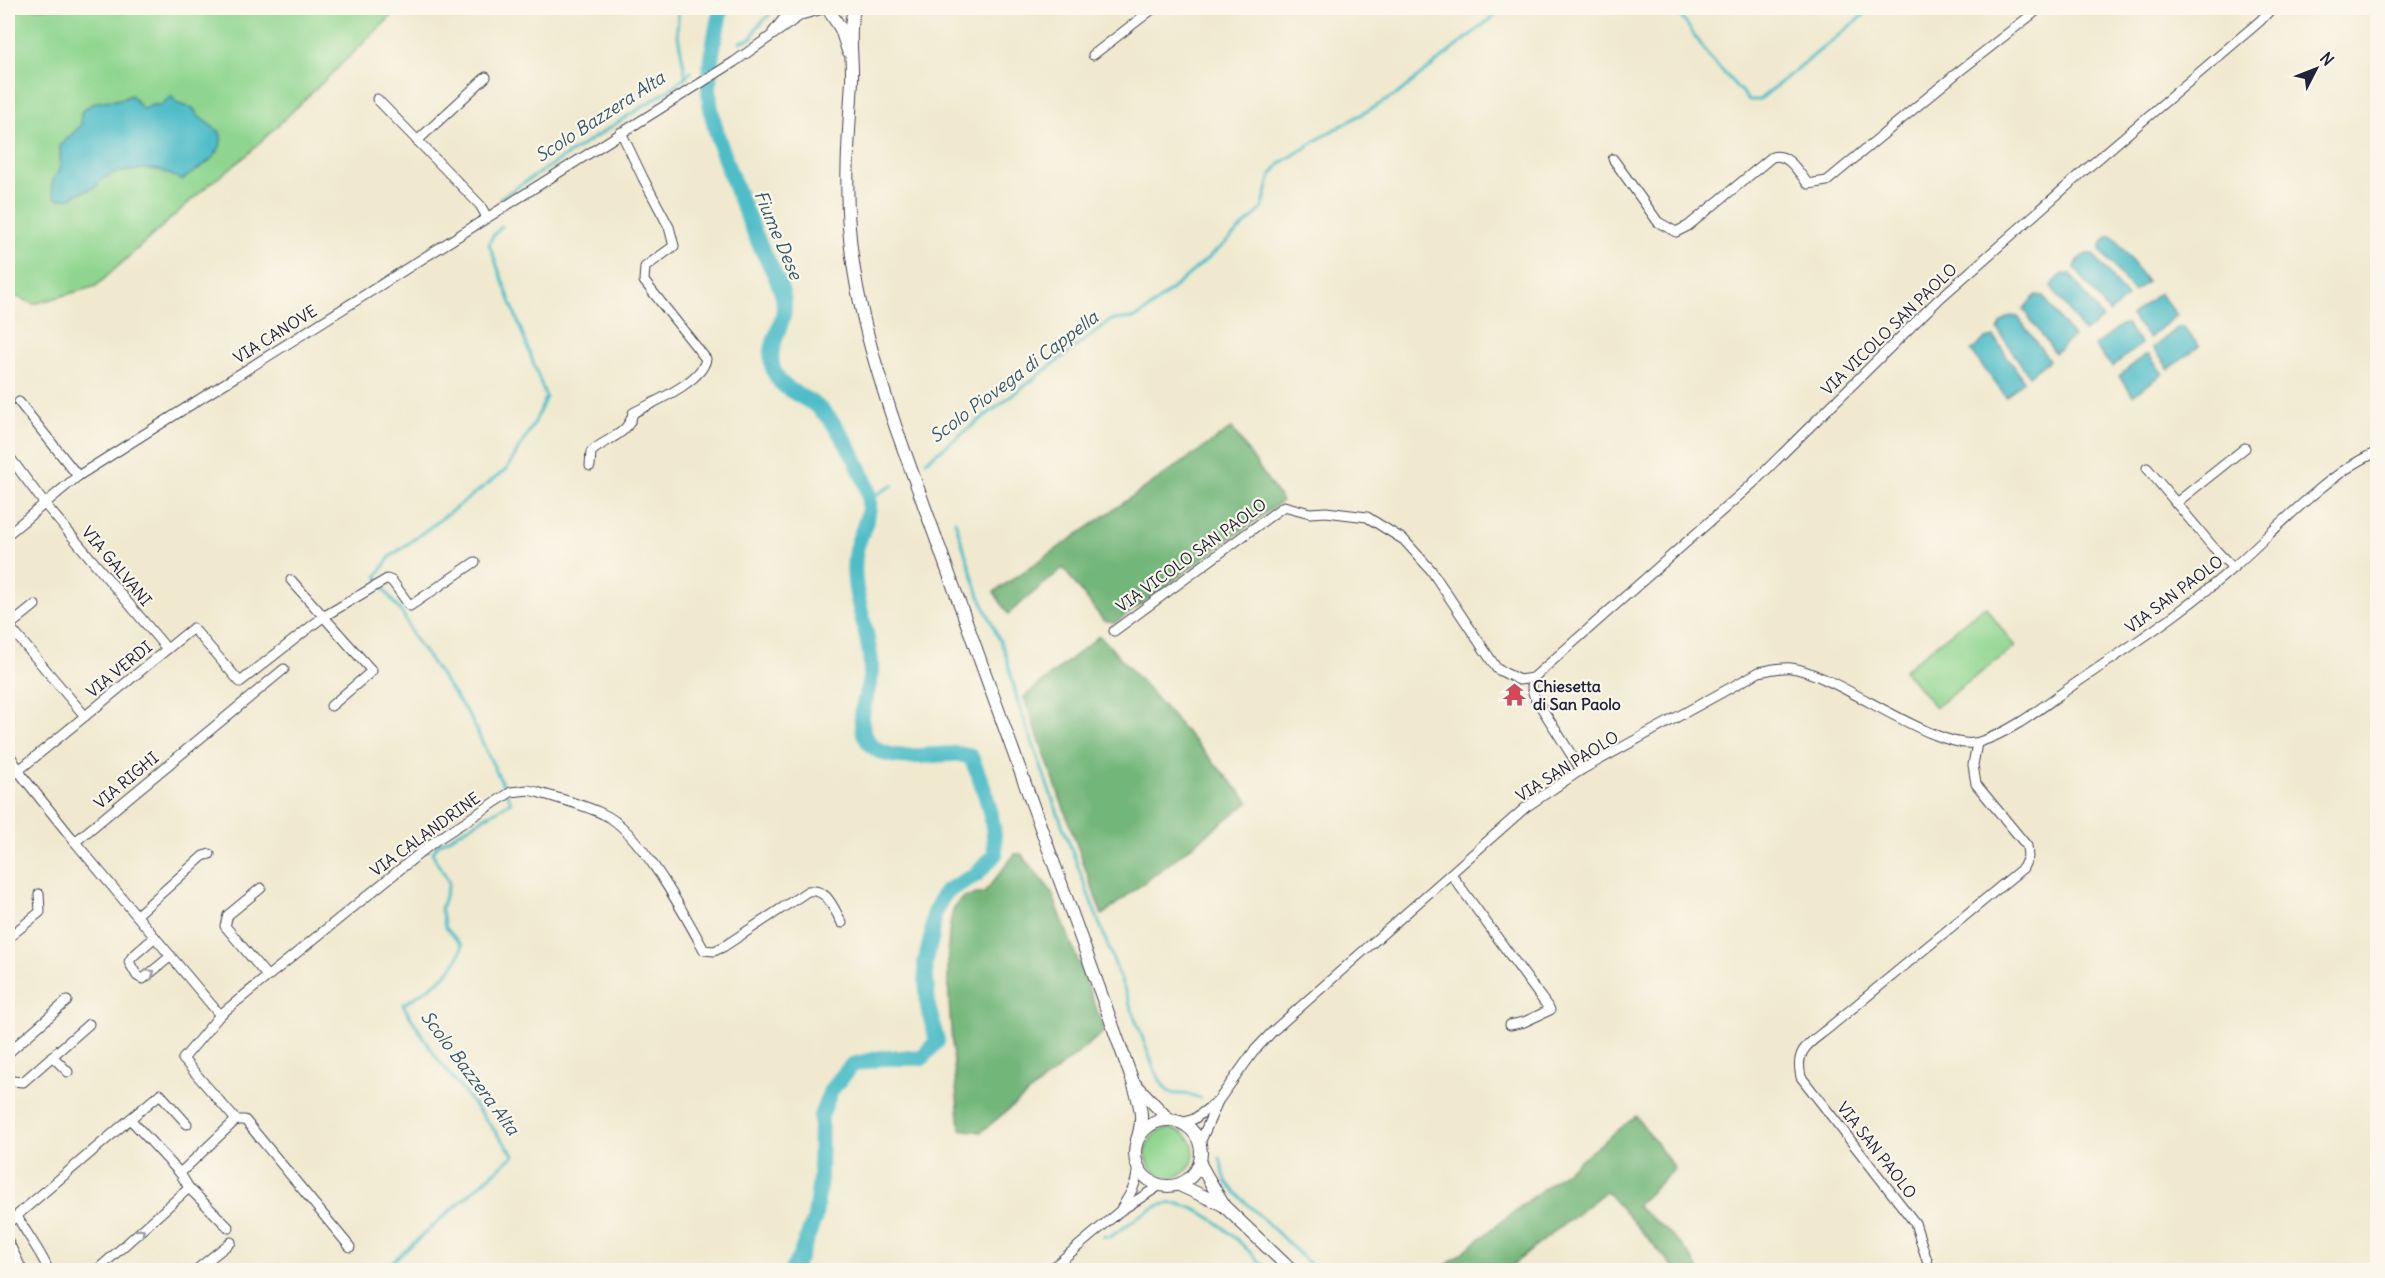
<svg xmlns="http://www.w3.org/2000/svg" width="2385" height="1278" font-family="Delius,sans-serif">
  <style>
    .green { fill: #8fd58f; stroke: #587c65; stroke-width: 1.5 }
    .forest { fill: #73b67a; stroke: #4a6c5a; stroke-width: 1.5 }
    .water { fill: #4fbdc8; stroke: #387082; stroke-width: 1.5 }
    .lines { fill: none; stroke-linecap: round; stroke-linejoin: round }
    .stream { stroke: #4fbdc8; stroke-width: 3 }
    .river { stroke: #4fbdc8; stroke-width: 16 }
    .minor-casing { stroke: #414051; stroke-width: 11 }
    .major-casing { stroke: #414051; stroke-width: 14 }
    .minor { stroke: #fff; stroke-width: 9 }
    .major { stroke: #fff; stroke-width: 12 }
    .oneway { stroke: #9c9ca7 }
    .labels { text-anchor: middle; stroke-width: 4.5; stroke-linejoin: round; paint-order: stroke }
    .street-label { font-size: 16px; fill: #22223b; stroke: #fbf7ec }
    .poi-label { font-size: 16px; font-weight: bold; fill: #22223b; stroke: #fbf7ec; text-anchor: start }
    .water-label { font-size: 18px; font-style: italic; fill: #32586c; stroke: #fbf7ec }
  </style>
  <rect width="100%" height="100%" fill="#fbf7ec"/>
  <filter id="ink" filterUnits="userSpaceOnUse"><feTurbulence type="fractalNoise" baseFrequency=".0167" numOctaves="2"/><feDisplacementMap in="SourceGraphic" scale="12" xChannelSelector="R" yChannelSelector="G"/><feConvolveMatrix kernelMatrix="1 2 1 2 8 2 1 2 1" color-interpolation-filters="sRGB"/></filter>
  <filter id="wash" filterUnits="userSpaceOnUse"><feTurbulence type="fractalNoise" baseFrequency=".008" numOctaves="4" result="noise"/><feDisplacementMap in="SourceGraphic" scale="24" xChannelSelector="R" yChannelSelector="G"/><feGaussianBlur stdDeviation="1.35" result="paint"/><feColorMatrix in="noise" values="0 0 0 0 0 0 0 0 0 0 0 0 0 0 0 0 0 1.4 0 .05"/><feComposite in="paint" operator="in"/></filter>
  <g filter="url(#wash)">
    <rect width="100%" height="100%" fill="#f0e9cf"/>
    <g class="green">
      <path d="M 8,8 L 400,8 L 247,155 L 205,188 L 96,286 L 34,304 L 8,293 Z"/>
      <path d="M 1985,606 L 2015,647 L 1935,707 L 1904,670 Z"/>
      <circle cx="1170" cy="1153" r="24"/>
    </g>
    <g class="forest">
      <path d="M 1232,428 L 1282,501 L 1115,623 L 1103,620 L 1063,568 L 1008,614 L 994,592 Z"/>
      <path d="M 1099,636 L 1105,641 L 1249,802 L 1102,915 L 1024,697 Z"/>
      <path d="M 1015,854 L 1021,854 L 1051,891 L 1105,1031 L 981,1132 L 960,1129 C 957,1090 937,932 956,905 C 963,894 973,895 984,893 Z"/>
      <path d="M 1636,1116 L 1675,1169 L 1636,1206 C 1661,1225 1684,1242 1699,1270 L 1676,1270 L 1606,1191 L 1506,1270 L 1440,1270 Z"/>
    </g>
    <g class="water">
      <path d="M 131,95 L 143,109 L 152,105 L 161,105 L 171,96 L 178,104 L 193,108 L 199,117 L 220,132 C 228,155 197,169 182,180 L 160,170 L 144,169 L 114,173 L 102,179 L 94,188 L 81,192 L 71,198 L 58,199 L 55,197 C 49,186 52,179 60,170 L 60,146 L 81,125 L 81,112 C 103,93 112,106 131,95 Z"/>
      <path d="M 2109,236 L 2114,237 L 2147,282 L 2133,292 L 2100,249 L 2102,243 Z"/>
      <path d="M 2086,254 L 2093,254 L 2127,298 L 2109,313 L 2075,268 L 2078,260 Z"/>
      <path d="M 2062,274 L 2070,274 L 2103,319 L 2084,332 L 2051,286 Z"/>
      <path d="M 2159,293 L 2177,315 L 2149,338 L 2131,316 Z"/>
      <path d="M 2036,295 L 2043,296 L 2073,337 L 2055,353 L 2023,309 Z"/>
      <path d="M 2010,316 L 2018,317 L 2049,360 L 2029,376 L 1998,330 L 2002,322 Z"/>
      <path d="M 2121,325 L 2126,325 L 2141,344 L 2112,367 L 2095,346 Z"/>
      <path d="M 2179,327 L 2184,327 L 2199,346 L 2169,369 L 2153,348 Z"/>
      <path d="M 1994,337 L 2024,381 L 2006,397 L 1971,351 L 1985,339 Z"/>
      <path d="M 2145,355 L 2149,355 L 2163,374 L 2133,395 L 2119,376 Z"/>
    </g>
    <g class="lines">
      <g class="stream">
        <path d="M 679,8 L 677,30 L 686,78"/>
        <path d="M 1675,8 L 1711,59 L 1749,100 L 1759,100 L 1872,8"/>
        <path d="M 740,42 L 752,38 L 757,27 L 771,13"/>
        <path d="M 500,198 L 670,89 L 691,72"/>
        <path d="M 926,461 L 1111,320 L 1135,318 L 1149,309 L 1223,245 L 1262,209 L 1271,175 L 1281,163 L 1328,133 L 1396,95 L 1504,8"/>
        <path d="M 869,499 L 893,485"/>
        <path d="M 955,521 L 978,593 L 1005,652 L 1018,702 L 1054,803 L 1155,1071 C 1174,1108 1173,1086 1200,1098"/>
        <path d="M 379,580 L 377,576 L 389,558 L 506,470 L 535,422 L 546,397 L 489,244 L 492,237 L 502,226"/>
        <path d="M 1220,1158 L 1226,1181 L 1232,1189 L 1316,1270"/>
        <path d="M 1103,1236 L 1110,1237 C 1124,1228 1146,1209 1161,1205 C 1199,1194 1244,1247 1268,1270"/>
        <path d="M 383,1270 L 514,1155 L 436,1057 L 403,1005 C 425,990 457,974 462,946 L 445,927 L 441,909 L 449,884 C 446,871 434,864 433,852 L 438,845 L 511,802 L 470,717 L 412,635 L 404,616 L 383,588"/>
      </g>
      <path class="river" d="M 721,8 C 715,38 706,70 710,102 C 715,142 742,205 759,243 C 767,261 779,278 783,297 C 790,327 758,347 778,379 C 785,390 804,397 815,405 C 837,421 865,471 869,498 C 871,517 860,533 856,550 C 848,591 870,627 871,667 C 872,693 852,716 868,741 C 883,765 930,754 953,754 C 959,753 965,756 971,757 C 985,789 995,819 995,854 L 977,874 L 945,892 L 934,913 L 932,935 L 925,963 L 928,1007 L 937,1041 L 922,1058 L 881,1058 L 852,1065 L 831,1090 L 821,1116 L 820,1178 L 815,1217 L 800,1256 L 792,1270"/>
    </g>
  </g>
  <g filter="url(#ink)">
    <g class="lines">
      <defs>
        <g id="minor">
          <path d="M 773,32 L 792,8"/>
          <path d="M 1093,55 L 1154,8"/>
          <path d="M 377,99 L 480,205 L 487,217"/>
          <path d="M 417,141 L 486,77"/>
          <path d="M 1613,159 L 1658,222 L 1676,232 L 1688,226 L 1772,157 C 1788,152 1799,173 1808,184 L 1827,181 L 1957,73 L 2040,8"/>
          <path d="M 19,402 L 78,476"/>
          <path d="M 8,455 L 44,503 L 167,649"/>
          <path d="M 590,466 L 591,452 C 606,438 628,436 633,413 C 653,402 702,382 706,359 L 644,281 L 645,267 L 674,246 L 669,227 L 643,178 L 621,132"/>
          <path d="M 2147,468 L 2213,547 L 2233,568"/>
          <path d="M 2176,503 L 2245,448"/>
          <path d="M 8,534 L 78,476 L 734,62 L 801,15 L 823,9"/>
          <path d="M 291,580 L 372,671 L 331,706"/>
          <path d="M 8,625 L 85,716"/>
          <path d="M 9,626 L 35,605"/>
          <path d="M 1114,631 L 1284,506 L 1310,513 L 1326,512 L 1367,517 L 1404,540 L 1431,570 L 1497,669 L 1519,680 L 1533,678 L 1751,485 L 1938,300 L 2084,171 L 2260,21 L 2272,8"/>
          <path d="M 1533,678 L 1532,688 L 1534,696 L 1581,770"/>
          <path d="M 8,752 L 23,777 L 75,842 L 220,1015"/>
          <path d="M 8,779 L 193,628 L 240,682 L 323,617 L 387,579 L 392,581 L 410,606 L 475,562"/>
          <path d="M 75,842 L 284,669"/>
          <path d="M 1451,874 L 1550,1010 L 1524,1022 L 1510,1025"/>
          <path d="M 261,888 L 228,915 L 225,926 L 267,976"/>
          <path d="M 137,915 L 203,856 L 210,854"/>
          <path d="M 155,937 L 132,957 L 129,962 L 137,976 L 143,979 L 171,956"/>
          <path d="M 8,938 L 40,912 L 39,894"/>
          <path d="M 8,1053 L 67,1001"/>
          <path d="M 52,1056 L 68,1072"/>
          <path d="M 12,1081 L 23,1082 L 89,1024"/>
          <path d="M 130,1119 L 160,1094 L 187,1124"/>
          <path d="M 236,1120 L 245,1120 L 350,1247"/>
          <path d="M 1182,1123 L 1194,1119 L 1218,1101"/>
          <path d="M 1200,1143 L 1218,1101 L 1254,1051 L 1273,1031 L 1526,807 L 1581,770 L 1759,672 C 1770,670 1780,667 1791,668 C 1836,673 1940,755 1979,742 C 2015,731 2048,702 2079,681 C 2133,644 2188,609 2236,565 C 2273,532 2332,469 2378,452"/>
          <path d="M 189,1188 L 229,1228"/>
          <path d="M 1121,1209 C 1130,1194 1138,1184 1137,1166"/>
          <path d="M 17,1216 C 24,1230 45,1258 48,1270"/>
          <path d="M 8,1223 L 130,1119 L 180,1173 L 236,1120 L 183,1059 L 220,1015 L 435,841 L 511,792 L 528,790 L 537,792 C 559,799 583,804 603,814 C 639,829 685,915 704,950 L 714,951 L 723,947 L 808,891 C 828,888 833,908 842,923"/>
          <path d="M 8,1241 L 22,1270"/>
          <path d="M 97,1270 L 189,1188 L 180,1173"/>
          <path d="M 196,1270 L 231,1242"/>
          <path d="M 1050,1270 L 1120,1211 L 1159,1186"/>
          <path d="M 1930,1270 L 1915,1223 L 1801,1077 C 1794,1048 1811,1043 1831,1026 L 2023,868 L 2028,857 L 2027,846 L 1976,784 L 1973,765 L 1977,743"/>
        </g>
        <g id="major">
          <path d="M 855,8 C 847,26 853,60 852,81 C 849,130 845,178 849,227 C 854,296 874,363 896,428 L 1133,1082 C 1140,1105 1145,1117 1137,1140"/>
          <path d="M 830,12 L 841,29 L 848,51"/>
          <path d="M 1136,1085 L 1169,1120"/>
          <circle cx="1168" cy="1153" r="33"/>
          <path d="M 1200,1164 L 1224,1206 L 1291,1270"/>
          <path d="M 1179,1185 L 1223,1205"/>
        </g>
      </defs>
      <use href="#minor" class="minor-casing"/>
      <use href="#major" class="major-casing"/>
      <use href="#minor" class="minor"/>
      <use href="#major" class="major"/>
    </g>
    <defs><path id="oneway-chevron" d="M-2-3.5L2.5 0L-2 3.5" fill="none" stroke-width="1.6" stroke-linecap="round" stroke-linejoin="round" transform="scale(1.5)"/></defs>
    <g class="oneway">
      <use href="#oneway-chevron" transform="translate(151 973) rotate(-34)"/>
      <use href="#oneway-chevron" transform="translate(141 1232) rotate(-42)"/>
    </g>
  </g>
  <defs>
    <symbol id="temple-bare" viewBox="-9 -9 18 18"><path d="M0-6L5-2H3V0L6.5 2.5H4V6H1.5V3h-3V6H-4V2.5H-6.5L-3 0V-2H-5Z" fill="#d1495b" stroke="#fbf7ec" stroke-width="2.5" paint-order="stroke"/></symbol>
  </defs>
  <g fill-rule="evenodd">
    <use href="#temple-bare" x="1498" y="678" width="33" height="33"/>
  </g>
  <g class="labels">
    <g class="street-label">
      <text transform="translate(1889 329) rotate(-44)" y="6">VIA VICOLO SAN PAOLO</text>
      <text transform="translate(275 334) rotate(-32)" y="6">VIA CANOVE</text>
      <text transform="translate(1191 555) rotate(-36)" y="6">VIA VICOLO SAN PAOLO</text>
      <text transform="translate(117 566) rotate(50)" y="6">VIA GALVANI</text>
      <text transform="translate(2174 594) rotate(-37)" y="6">VIA SAN PAOLO</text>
      <text transform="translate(119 669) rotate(-39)" y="6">VIA VERDI</text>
      <text transform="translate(1567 766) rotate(-32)" y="6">VIA SAN PAOLO</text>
      <text transform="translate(126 780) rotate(-40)" y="6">VIA RIGHI</text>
      <text transform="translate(425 834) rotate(-36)" y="6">VIA CALANDRINE</text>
      <text transform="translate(1877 1150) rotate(52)" y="6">VIA SAN PAOLO</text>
    </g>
    <g class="poi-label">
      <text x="1533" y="692">Chiesetta<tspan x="1533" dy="18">di San Paolo</tspan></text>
    </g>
    <g class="water-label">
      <text transform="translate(600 117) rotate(-33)" y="6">Scolo Bazzera Alta</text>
      <text transform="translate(778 235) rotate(67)" y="6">Fiume Dese</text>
      <text transform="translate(1014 377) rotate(-37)" y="6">Scolo Piovega di Cappella</text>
      <text transform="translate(470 1073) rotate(53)" y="6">Scolo Bazzera Alta</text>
    </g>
  </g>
  <rect width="2385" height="1278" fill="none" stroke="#fbf7ec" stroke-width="30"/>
  <g transform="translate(2316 69) rotate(48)" stroke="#fbf7ec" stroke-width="4.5" paint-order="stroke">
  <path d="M0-4.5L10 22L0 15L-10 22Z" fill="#22223b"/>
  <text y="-9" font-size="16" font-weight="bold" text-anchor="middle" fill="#22223b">N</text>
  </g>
</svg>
